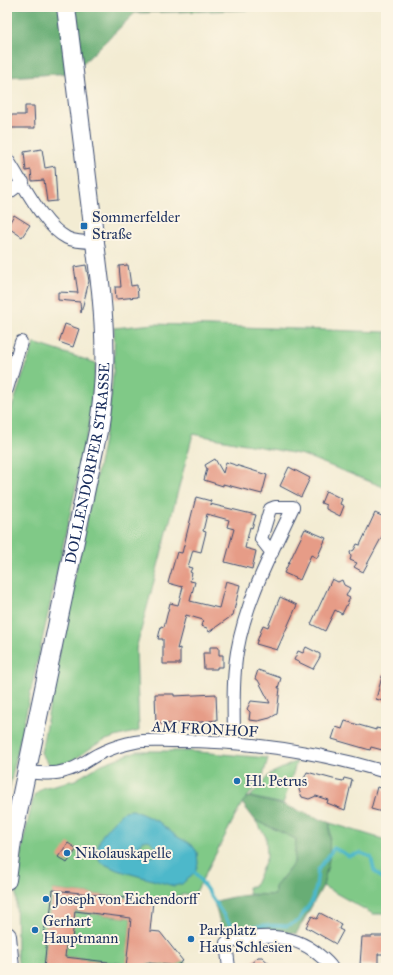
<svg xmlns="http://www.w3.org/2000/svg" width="393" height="975" font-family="'IM FELL Great Primer',serif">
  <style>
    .green { fill: #80c987; stroke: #4e7c72 }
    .forest { fill: #68ad74; stroke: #426e69 }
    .water { fill: #4eb8ca; stroke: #347494; fill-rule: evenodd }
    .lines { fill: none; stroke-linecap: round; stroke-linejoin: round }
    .stream { stroke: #4eb8ca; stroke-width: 3.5 }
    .building { fill: #e69c87 }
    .minor-casing { stroke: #3b4b70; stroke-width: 14 }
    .secondary-casing { stroke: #3b4b70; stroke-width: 20 }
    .minor { stroke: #fff; stroke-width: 12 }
    .secondary { stroke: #fff; stroke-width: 18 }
    .poi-dot { fill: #1f6fb2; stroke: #fcf5e5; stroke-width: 1.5 }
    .labels { text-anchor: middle; stroke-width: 4; stroke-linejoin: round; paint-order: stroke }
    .poi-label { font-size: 15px; fill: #1b2f5e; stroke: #fcf5e5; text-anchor: start }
    .street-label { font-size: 15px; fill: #1b2f5e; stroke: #fcf5e5 }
  </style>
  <rect width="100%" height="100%" fill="#fcf5e5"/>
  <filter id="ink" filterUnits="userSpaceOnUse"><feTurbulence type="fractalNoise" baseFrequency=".025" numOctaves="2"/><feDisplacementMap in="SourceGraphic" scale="8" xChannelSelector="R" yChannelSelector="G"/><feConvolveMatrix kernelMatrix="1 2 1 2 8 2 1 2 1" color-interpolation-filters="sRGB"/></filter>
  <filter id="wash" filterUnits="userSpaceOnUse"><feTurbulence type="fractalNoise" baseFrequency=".012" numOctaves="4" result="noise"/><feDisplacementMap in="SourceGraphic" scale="16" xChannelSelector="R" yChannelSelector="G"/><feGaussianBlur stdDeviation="0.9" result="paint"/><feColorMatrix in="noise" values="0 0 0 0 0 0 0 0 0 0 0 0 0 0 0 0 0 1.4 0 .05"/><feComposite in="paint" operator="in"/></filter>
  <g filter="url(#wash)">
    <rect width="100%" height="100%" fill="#f3ecd3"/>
    <g class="green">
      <path d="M 154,324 L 386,332 L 386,488 L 303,455 L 193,434 L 136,649 L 139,731 C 128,734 117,736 106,740 C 83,749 79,764 50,765 L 41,753 C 54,680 68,608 83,536 C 98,467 117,399 114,328 Z"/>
      <path d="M 34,343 L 96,363 L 89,428 L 7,799 L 7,422 Z"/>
      <path d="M 137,751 L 187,751 L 268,758 L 262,780 L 242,803 L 196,892 L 153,901 L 53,890 L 49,926 L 45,926 L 47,938 L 44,968 L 19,968 L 17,955 L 16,893 L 24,838 L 34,795 L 42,788 L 75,780 L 102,764 Z"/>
      <path d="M 297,761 L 283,804 L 250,797 L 270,774 Z"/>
      <path d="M 255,820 L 296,839 L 294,863 L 275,887 L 275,895 L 249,894 L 248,887 L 254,887 L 267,857 L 266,837 Z"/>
      <path d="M 330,823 L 386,840 L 386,914 L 373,914 L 323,886 L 329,859 Z"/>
      <path d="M 54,909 L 131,918 L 127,964 L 49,955 L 50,947 L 66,949 L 67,940 L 72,940 L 73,928 Z"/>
      <path d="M 183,961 L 192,968 L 147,968 L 147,963 L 176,966 Z"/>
    </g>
    <g class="forest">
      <path d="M 7,7 L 348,7 L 135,13 L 73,73 L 7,77 Z"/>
      <path d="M 248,797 L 284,805 L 330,823 L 329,859 L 323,886 L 296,934 L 280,931 L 244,933 L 221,926 L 214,902 C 234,895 253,894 275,895 L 275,887 L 294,863 L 296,839 L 255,820 L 242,803 Z"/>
    </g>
    <path class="water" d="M 133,810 L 159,822 L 176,836 L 192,845 L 197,852 L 198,864 L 195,872 L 182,884 L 174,886 L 117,870 L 100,862 C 92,839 109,826 124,811 ZM 149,840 L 158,849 L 156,855 L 151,857 L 146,855 L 141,856 L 137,853 L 137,849 L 143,841 Z"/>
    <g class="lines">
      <path class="stream" d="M 191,871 L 195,872 L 231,926 L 235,929 L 265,925 L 287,926 L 298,921 L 312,901 L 316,887 L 318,870 L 334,848 L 349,856 L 361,853 L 371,857 L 374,870 L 386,883"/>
    </g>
    <g id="blocks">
      <g class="building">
        <path d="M 25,106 L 34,106 L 35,128 L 7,128 L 7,115 L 25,115 Z"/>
        <path d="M 42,149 L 45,168 L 55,166 L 57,201 L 47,202 L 44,180 L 32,181 L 31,170 L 26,171 L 24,152 Z"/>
        <path d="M 14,215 L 30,225 L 22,237 L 7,227 Z"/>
        <path d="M 86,265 L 89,281 L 81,313 L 80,302 L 58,300 L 58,292 L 78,293 L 74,267 Z"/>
        <path d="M 128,265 L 131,286 L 137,285 L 138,297 L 116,299 L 115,287 L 121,287 L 119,266 Z"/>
        <path d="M 65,324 L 79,329 L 73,347 L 59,342 Z"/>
        <path d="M 215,459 L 223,473 L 226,462 L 267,475 L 262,494 L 223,484 L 223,486 L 204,480 L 207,469 L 205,465 Z"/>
        <path d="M 289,467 L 310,478 L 301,497 L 280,486 Z"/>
        <path d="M 326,491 L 342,499 L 340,504 L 344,506 L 340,516 L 326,509 L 326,505 L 321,503 Z"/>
        <path d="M 196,497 L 211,501 L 210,504 L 256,515 L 252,528 L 250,527 L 245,548 L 256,551 L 252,569 L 225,562 L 234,529 L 227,527 L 229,520 L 207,514 L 203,531 L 206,532 L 201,552 L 193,550 L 188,567 L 192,568 L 190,572 L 192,573 L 190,581 L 195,582 L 190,601 L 219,608 L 226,581 L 240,585 L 233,615 L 209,632 L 207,628 L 201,626 L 203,620 L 186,615 L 177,649 L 180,648 L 180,664 L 163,664 L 163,639 L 158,639 L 161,626 L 164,627 L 170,603 L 178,605 L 183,587 L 168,583 L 177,552 L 182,553 Z"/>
        <path d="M 375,513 L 386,518 L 386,529 L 363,572 L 354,567 L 357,563 L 350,560 L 351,557 L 350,552 L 354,550 L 357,544 L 360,545 Z"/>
        <path d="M 305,529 L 326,538 L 317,558 L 311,555 L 300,580 L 284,573 Z"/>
        <path d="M 332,579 L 338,582 L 342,580 L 344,585 L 350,588 L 346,596 L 350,598 L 342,614 L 335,610 L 325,631 L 311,624 Z"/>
        <path d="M 280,597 L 297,605 L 277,650 L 256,644 L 263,625 L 268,627 Z"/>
        <path d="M 210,647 L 219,647 L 219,655 L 223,655 L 223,667 L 217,667 L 217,669 L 204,669 L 203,653 L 210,653 Z"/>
        <path d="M 306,647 L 320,654 L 320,657 L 313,669 L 294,660 L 298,651 L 303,653 Z"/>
        <path d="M 258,670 L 281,678 L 278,688 L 280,688 L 277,714 L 270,718 L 258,721 L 249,720 L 250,712 L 247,709 L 251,701 L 270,703 L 258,680 L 255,679 Z"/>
        <path d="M 383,673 L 386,673 L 386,702 L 376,699 Z"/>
        <path d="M 155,694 L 174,694 L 174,696 L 216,694 L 217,720 L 193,723 L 156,724 Z"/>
        <path d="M 345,721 L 376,730 L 376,728 L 386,730 L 386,751 L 371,747 L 370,750 L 332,739 L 336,727 L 342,729 Z"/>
        <path d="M 307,772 L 333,779 L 343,781 L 344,778 L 352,780 L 345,810 L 327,803 L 328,800 L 316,796 L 309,799 L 302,797 L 299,790 Z"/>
        <path d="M 377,787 L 386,790 L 386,813 L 371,809 Z"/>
        <path d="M 68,843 L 77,849 L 67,863 L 58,857 Z"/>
        <path d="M 53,890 L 153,901 L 150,931 L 160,932 L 183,961 L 176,966 L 147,963 L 147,968 L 126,968 L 131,918 L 75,911 L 72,940 L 67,940 L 65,957 L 108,962 L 108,968 L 44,968 L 47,938 L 44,938 L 45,926 L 49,926 Z"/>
        <path d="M 320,913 L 341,924 L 339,929 L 343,931 L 336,944 L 306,927 L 312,916 L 317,919 Z"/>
        <path d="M 372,936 L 385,936 L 385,954 L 378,954 L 378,965 L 360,965 L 362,937 L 372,937 Z"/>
        <path d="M 258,957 L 262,957 L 274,968 L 246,968 Z"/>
      </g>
    </g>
  </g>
  <g filter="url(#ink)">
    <use href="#blocks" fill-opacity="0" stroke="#3b4b70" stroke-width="1"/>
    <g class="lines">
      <defs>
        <g id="minor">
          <path d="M 7,159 C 22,181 43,226 67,238 C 75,242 86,242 95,242"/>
          <path d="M 7,194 L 23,182"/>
          <path d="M 7,389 L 21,342"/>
          <path d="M 234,743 C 234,713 232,682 237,652 C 246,600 271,554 293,507 L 275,507 L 270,509 L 261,539 L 272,553"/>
          <path d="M 26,772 C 39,773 53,775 65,771 C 80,768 90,757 103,752 C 112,748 124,744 135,742 C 146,740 159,741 171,741 C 242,740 318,752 386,772"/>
          <path d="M 229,968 L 226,943 C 258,934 293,932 319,955 C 324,959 329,963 332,968"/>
        </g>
        <g id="secondary">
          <path id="s1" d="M 7,880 L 12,841 L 98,431 C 106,379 106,343 101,291 L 66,7"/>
          <path d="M 7,936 L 10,968"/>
        </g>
      </defs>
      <use href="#minor" class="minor-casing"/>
      <use href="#secondary" class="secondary-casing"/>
      <use href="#minor" class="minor"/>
      <use href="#secondary" class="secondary"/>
    </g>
  </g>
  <g class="poi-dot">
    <rect x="80" y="222" width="8" height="8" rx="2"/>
    <circle cx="237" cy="781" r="4"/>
    <circle cx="67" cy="853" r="4"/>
    <circle cx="46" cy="899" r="4"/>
    <circle cx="35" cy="930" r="4"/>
    <circle cx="191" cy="939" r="4"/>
  </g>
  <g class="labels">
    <g class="poi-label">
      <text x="92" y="222">Sommerfelder<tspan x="92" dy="17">Straße</tspan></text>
      <text x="245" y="786">Hl. Petrus</text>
      <text x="75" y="858">Nikolauskapelle</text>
      <text x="54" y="904">Joseph von Eichendorff</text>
      <text x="43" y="926">Gerhart<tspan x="43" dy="17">Hauptmann</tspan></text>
      <text x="199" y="935">Parkplatz<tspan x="199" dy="17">Haus Schlesien</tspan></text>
    </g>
    <g class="street-label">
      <text dy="5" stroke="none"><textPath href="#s1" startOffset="425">DOLLENDORFER STRASSE</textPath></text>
      <text transform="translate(205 729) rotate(3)" y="5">AM FRONHOF</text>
    </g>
  </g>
  <rect width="393" height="975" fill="none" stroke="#fcf5e5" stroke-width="24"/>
</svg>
